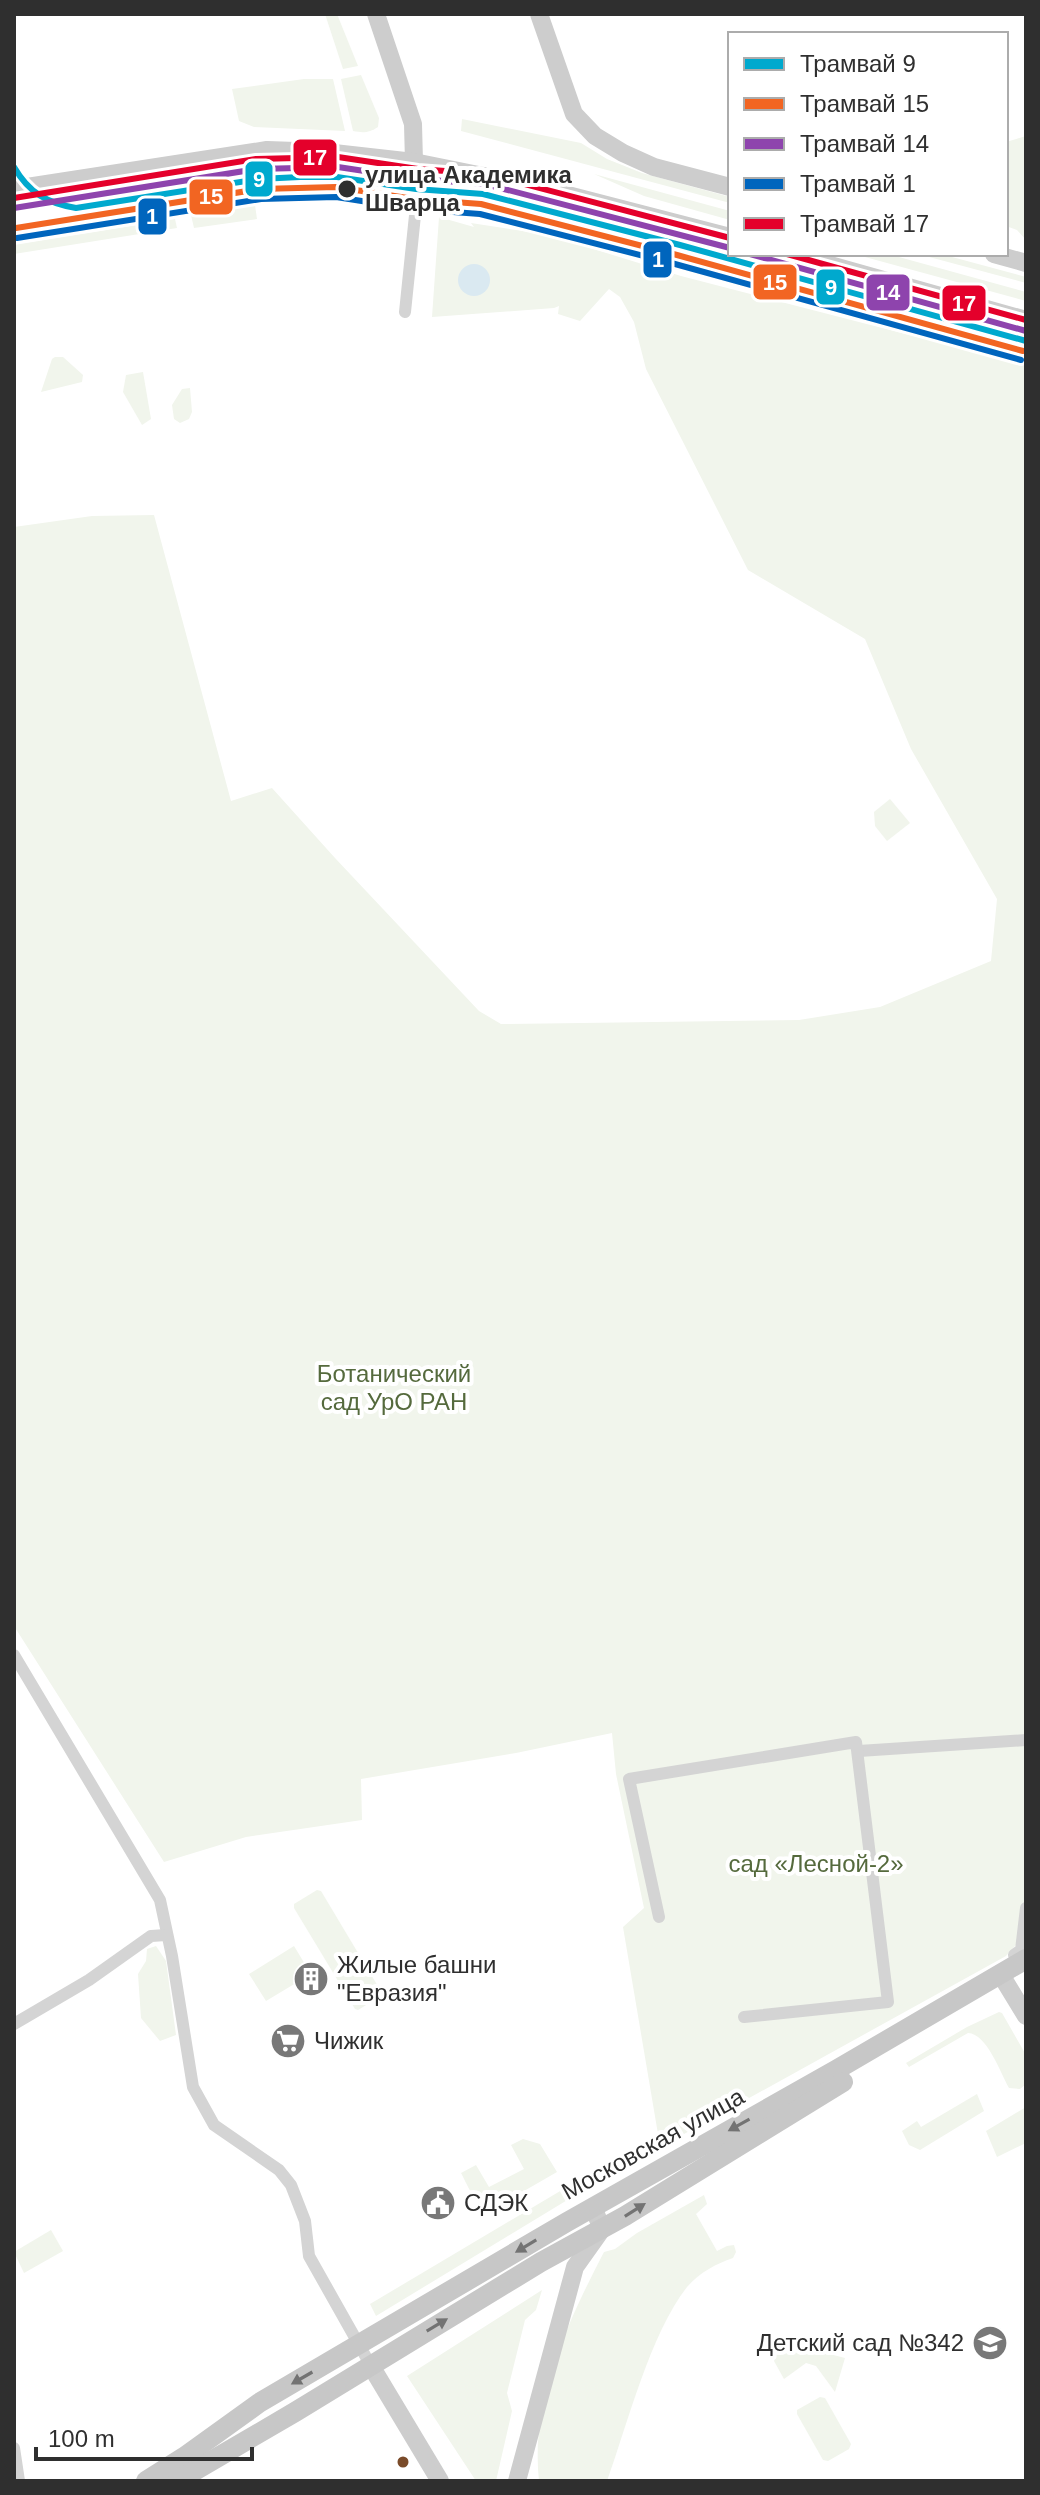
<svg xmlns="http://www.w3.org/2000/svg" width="1040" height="2495" font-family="Arial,sans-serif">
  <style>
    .green { fill: #f1f5ec }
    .water { fill: #dae9f1 }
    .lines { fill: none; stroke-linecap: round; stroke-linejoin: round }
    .street { stroke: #d4d4d4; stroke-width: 12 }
    .secondary { stroke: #cdcdcd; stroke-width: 18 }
    .primary { stroke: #c7c7c7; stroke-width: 20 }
    .tram-1-casing { stroke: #fff; stroke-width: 12 }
    .tram-2-casing { stroke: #fff; stroke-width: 12 }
    .tram-3-casing { stroke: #fff; stroke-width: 12 }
    .tram-4-casing { stroke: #fff; stroke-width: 12 }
    .tram-5-casing { stroke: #fff; stroke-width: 12 }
    .tram-1 { stroke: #00a9ce; stroke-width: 6 }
    .tram-2 { stroke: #f26522; stroke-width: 6 }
    .tram-3 { stroke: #8e44ad; stroke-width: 6 }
    .tram-4 { stroke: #0065bd; stroke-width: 6 }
    .tram-5 { stroke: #e4002b; stroke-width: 6 }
    .oneway { fill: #737373 }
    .stop-dot { fill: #2f2f2f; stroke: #fff; stroke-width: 3 }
    .bus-dot { fill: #7a4b2a; stroke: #fff; stroke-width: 3 }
    .labels { text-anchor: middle; stroke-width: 8; stroke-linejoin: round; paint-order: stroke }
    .stop-label { font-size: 24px; font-weight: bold; fill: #2f2f2f; stroke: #fff; text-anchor: start }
    .park-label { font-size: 24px; fill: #556a3d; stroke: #fff }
    .poi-label { font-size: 24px; fill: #2f2f2f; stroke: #fff; text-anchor: start }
    .street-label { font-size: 24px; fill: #2f2f2f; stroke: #fff }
    .line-badge { stroke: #fff; stroke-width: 3 }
    .badge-label { font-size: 22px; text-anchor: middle; font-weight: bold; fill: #fff }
  </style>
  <rect width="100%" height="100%" fill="#fff"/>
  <g class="green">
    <path d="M 325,14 L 337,14 L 358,66 L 343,69 Z"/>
    <path d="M 361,75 L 379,118 L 378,127 C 369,133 363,133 353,131 L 341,79 Z"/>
    <path d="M 304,79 L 333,79 L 345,131 L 254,127 L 239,121 L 232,89 Z"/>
    <path d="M 462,119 L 581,143 L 607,159 L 642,173 L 730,197 L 730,203 L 461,131 Z"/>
    <path d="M 1026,136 L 1026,240 L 1017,230 L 1006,226 L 1006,142 Z"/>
    <path d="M 594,174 L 730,211 L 730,220 L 644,196 Z"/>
    <path d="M 255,190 L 270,192 L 32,231 L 30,225 Z"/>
    <path d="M 255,205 L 257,219 L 194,228 L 191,215 Z"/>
    <path d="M 439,217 L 474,227 L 471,223 L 548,235 L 681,276 L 1026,365 L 1026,1934 L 1006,1956 L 675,2139 L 659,2140 L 623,1927 L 644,1908 L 616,1774 L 612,1733 L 516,1753 L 361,1779 L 362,1820 L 246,1837 L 164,1862 L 14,1626 L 14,527 L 92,516 L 154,515 L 231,801 L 272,788 L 335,858 L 479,1011 L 501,1024 L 799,1020 L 880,1007 L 991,961 L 997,899 L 911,749 L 865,639 L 748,570 L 646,369 L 634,322 L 620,297 L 609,289 L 580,321 L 558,314 L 559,306 L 554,308 L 432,317 Z"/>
    <path d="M 175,219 L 177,228 L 14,254 L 14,245 Z"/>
    <path d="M 854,254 L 888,254 L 1026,292 L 1026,301 Z"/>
    <path d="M 918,254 L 941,254 L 1026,277 L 1026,283 Z"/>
    <path d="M 55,357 L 63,357 L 83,375 L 82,382 L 41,392 L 52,359 Z"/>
    <path d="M 143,372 L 151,419 L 142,425 L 123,392 L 126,375 Z"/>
    <path d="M 190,388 L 192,412 L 189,419 L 180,423 L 174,419 L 172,405 L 182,389 Z"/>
    <path d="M 890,799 L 910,823 L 887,841 L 875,826 L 874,812 Z"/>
    <path d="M 317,1890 L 321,1891 L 382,1993 L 381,1996 L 358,2010 L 355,2009 L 294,1908 L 294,1904 Z"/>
    <path d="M 156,1946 L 166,1961 L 176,2035 L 160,2041 L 141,2018 L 138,1974 L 146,1961 L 147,1949 Z"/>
    <path d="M 294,1946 L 311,1974 L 266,2001 L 249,1974 Z"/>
    <path d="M 999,2012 L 1002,2013 L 1026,2055 L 1026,2084 L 1020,2089 L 1009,2088 C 1000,2072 987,2034 968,2033 L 909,2067 L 906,2063 L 967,2027 Z"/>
    <path d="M 977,2094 L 984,2111 L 920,2150 L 909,2145 L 902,2131 L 917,2121 L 921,2127 Z"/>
    <path d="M 1026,2107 L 1026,2143 L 997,2157 L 986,2131 Z"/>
    <path d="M 523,2139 L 540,2144 L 557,2172 L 493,2209 C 475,2206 469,2188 461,2173 L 476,2165 L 489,2187 L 524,2169 L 511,2145 Z"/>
    <path d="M 567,2187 L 569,2199 L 376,2316 L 370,2304 Z"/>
    <path d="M 704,2195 L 707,2204 L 696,2214 L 717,2251 L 727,2246 L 734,2245 L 736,2252 L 733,2258 C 716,2264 700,2272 687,2287 C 650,2334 628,2423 607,2481 L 539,2481 C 530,2400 568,2322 604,2252 L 615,2249 L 637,2233 Z"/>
    <path d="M 51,2230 L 63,2251 L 24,2273 L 14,2252 Z"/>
    <path d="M 542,2290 L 536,2310 L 525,2320 L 507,2393 L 512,2411 L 496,2481 L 476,2481 L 407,2376 Z"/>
    <path d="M 780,2341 L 845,2358 L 835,2392 L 816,2366 L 806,2363 L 784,2379 L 774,2361 Z"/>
    <path d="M 820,2397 L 825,2398 L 851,2444 L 849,2449 L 828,2461 L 823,2460 L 797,2414 L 797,2410 Z"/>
  </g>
  <circle class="water" cx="474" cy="280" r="16"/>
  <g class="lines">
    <g class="street">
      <path d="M 405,312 L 417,196 L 414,162"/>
      <path d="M 14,1655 L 160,1900 L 172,1956 L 193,2087 L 214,2125 L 279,2170 L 291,2185 L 305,2221 L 309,2256 L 371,2366"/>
      <path d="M 859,1751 L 1026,1740"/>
      <path d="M 659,1917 L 629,1779 L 856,1742 L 888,2002 L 744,2017"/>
      <path d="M 1020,1964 L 1014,1955 L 1021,1950 L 1026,1908"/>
      <path d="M 14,2024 L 89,1980 L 151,1936 L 166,1935"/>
      <path d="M 14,2448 L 19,2481"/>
    </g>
    <g class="secondary">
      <path d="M 376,14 L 413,124 L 414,162"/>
      <path d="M 539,14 L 574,114 L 595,136 L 623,153 L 654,167 L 730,187"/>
      <path d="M 14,189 L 267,150 L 325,152 L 414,162 L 533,186 L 730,237"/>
      <path d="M 791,254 L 1026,320"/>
      <path d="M 994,254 L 1026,263"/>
      <path d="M 1001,1975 L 1026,2016"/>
      <path d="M 371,2366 L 440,2481"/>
      <path d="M 517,2481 L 575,2267 L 602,2229 L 593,2207"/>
    </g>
    <g class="primary">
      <path d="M 146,2481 L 184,2457 L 259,2403 L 567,2222 L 836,2070 L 1026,1959"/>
      <path d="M 177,2481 L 295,2412 L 541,2262 L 625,2216 L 843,2082"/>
    </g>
    <defs>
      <path id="tram-1" d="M 14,167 C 29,193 47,203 76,208 L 259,179 L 300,177 L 337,177 L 416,189 L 483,194 L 680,245 L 1026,341"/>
      <path id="tram-2" d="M 16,228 L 260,189 L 336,187 L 414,199 L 481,204 L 677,255 L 1023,351"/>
      <g id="tram-3">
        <path d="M 14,208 L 257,169 L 338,167 L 417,179 L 485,184 L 730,248"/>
        <path d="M 750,254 L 1026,331"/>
      </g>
      <path id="tram-4" d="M 17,238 L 261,199 L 336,197 L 413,209 L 480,214 L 675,264 L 1021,360"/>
      <g id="tram-5">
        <path d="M 14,198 L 256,159 L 338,157 L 418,169 L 486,174 L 730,238"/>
        <path d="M 787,254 L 1026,320"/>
      </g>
    </defs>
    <use href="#tram-1" class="tram-1-casing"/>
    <use href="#tram-2" class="tram-2-casing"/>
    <use href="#tram-3" class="tram-3-casing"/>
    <use href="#tram-4" class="tram-4-casing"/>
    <use href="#tram-5" class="tram-5-casing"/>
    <use href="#tram-1" class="tram-1"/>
    <use href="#tram-2" class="tram-2"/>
    <use href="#tram-3" class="tram-3"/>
    <use href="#tram-4" class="tram-4"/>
    <use href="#tram-5" class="tram-5"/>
  </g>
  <defs><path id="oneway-solid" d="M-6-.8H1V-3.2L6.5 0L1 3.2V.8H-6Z" transform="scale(2)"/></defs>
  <g class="oneway">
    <use href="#oneway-solid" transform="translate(739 2125) rotate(151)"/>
    <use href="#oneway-solid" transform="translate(635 2210) rotate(-32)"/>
    <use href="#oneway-solid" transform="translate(526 2246) rotate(149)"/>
    <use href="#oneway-solid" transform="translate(437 2325) rotate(-31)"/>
    <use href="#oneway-solid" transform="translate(302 2378) rotate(150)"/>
  </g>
  <defs>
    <symbol id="building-disc" viewBox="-11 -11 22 22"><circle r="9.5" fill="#787878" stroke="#fff"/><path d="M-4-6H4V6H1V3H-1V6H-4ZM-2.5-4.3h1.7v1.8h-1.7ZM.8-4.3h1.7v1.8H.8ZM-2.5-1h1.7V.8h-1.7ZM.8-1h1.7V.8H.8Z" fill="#fff"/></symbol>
    <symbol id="supermarket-disc" viewBox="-11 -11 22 22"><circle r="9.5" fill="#787878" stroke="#fff"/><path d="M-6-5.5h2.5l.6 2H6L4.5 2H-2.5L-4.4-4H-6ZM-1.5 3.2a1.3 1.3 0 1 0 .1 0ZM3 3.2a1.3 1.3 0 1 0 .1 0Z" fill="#fff"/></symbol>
    <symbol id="civic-disc" viewBox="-11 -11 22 22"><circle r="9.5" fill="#787878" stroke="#fff"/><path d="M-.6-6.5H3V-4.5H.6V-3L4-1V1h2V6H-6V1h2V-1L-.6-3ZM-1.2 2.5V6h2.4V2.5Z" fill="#fff"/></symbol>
    <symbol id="school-disc" viewBox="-11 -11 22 22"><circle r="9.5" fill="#787878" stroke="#fff"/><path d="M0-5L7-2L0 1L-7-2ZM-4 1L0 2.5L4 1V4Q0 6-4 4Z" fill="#fff"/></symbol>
  </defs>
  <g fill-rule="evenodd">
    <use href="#building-disc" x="291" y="1959" width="40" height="40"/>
    <use href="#supermarket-disc" x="268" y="2021" width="40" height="40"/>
    <use href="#civic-disc" x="418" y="2183" width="40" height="40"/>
    <use href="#school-disc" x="970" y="2323" width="40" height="40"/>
  </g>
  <circle class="stop-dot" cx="347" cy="189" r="10"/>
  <circle class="bus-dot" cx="403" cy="2462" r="7"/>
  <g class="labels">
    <g class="stop-label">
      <text x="365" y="183">улица Академика<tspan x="365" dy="28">Шварца</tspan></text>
    </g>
    <g class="park-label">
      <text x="394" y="1382">Ботанический<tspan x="394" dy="28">сад УрО РАН</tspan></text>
      <text x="816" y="1872">сад «Лесной-2»</text>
    </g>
    <g class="poi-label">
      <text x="337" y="1973">Жилые башни<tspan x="337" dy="28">"Евразия"</tspan></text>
      <text x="314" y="2049">Чижик</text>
      <text x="464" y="2211">СДЭК</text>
      <text x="964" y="2351" text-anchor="end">Детский сад №342</text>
    </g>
    <g class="street-label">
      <text transform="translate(653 2144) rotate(-29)" y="8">Московская улица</text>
    </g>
  </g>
  <g class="line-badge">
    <rect x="292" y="138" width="46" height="39" rx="8" fill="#e4002b"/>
    <rect x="244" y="160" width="30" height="38" rx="8" fill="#00a9ce"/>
    <rect x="188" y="178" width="46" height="38" rx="8" fill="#f26522"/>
    <rect x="137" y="197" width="31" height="39" rx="8" fill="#0065bd"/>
    <rect x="642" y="240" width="31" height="39" rx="8" fill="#0065bd"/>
    <rect x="752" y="263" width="46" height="38" rx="8" fill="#f26522"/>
    <rect x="815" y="268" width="31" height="38" rx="8" fill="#00a9ce"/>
    <rect x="865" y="273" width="46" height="39" rx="8" fill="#8e44ad"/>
    <rect x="941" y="284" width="46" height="38" rx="8" fill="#e4002b"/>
  </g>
  <g class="badge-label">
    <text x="315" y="165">17</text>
    <text x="259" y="187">9</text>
    <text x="211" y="204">15</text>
    <text x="152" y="224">1</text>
    <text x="658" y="267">1</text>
    <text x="775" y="290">15</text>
    <text x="831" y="295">9</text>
    <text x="888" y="300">14</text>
    <text x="964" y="311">17</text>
  </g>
  <rect width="1040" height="2495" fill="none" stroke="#2f2f2f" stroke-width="32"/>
  <rect x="728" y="32" width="280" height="224" fill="#ffffff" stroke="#acacac" stroke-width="2"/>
  <rect x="744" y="58" width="40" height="12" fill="#00a9ce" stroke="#acacac" stroke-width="2"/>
  <text x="800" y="72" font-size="24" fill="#2f2f2f">Трамвай 9</text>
  <rect x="744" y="98" width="40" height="12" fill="#f26522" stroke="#acacac" stroke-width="2"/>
  <text x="800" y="112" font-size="24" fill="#2f2f2f">Трамвай 15</text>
  <rect x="744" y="138" width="40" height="12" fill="#8e44ad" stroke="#acacac" stroke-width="2"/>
  <text x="800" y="152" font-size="24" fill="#2f2f2f">Трамвай 14</text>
  <rect x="744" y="178" width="40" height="12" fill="#0065bd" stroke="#acacac" stroke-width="2"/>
  <text x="800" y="192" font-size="24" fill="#2f2f2f">Трамвай 1</text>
  <rect x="744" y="218" width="40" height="12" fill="#e4002b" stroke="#acacac" stroke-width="2"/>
  <text x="800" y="232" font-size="24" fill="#2f2f2f">Трамвай 17</text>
  <path d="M36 2447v12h216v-12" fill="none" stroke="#2f2f2f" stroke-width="4"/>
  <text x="48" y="2447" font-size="24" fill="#2f2f2f" stroke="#ffffff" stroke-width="6" paint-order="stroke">100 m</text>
</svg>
